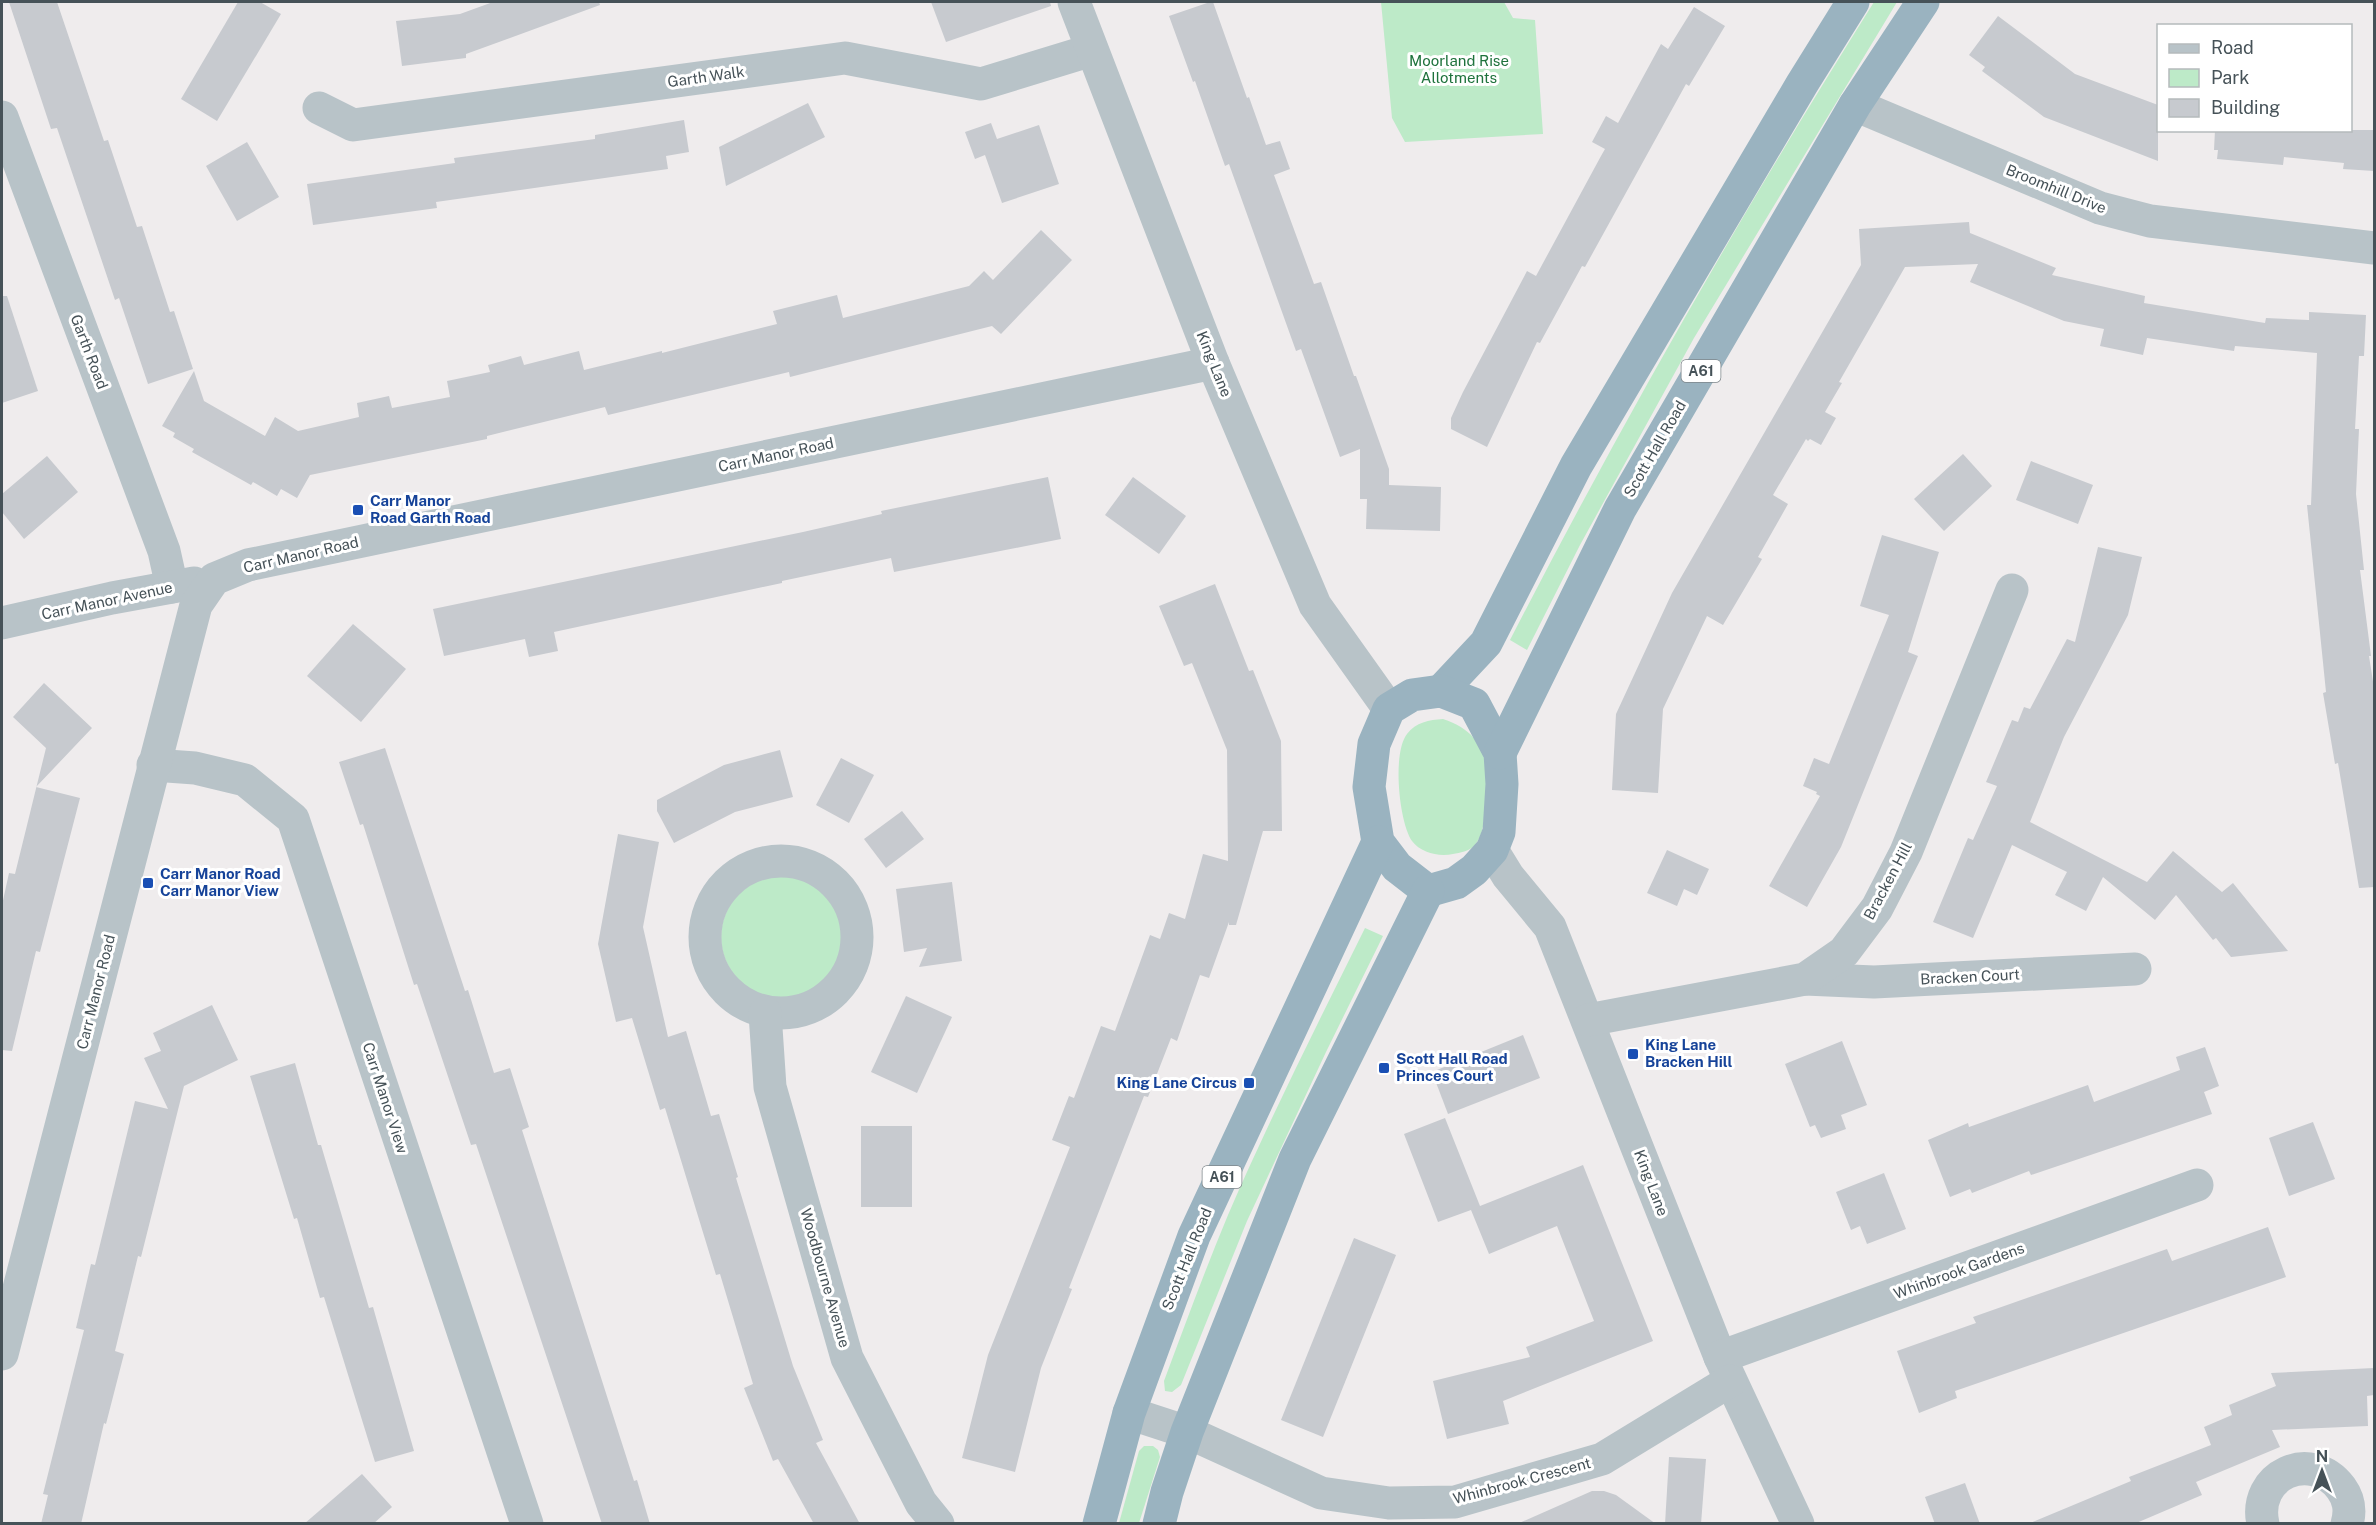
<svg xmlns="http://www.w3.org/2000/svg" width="2376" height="1525" font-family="'Public Sans',sans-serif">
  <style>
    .green { fill: #bdeac8 }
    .building { fill: #c7cacf }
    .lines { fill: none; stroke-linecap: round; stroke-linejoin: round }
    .minor { stroke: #b8c3c8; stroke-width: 33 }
    .tertiary { stroke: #b8c3c8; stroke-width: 33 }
    .trunk { stroke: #9ab3c0; stroke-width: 33 }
    .transit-dot { fill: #1a4fb4; stroke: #fff; stroke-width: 2 }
    .labels { text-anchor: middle; stroke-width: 6; stroke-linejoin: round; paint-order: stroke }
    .shield { fill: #fff; stroke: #7e868a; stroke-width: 1.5 }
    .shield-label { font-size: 14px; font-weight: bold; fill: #465258 }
    .park-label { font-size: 15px; fill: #1e723c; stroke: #fff }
    .street-label { font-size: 15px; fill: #465258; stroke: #fff }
    .transit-label { font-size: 15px; font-weight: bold; fill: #164399; stroke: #fff; text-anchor: start }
  </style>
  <rect width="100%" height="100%" fill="#efeced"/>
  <g class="green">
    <path d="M 1381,2 L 1504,2 L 1513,18 L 1535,20 L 1543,134 L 1405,142 L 1392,118 Z"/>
    <path d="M 1874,2 L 1897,2 L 1694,338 L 1580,545 L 1527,650 L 1510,640 C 1622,422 1744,209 1874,2 Z"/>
    <path d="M 1443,719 C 1488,734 1490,766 1485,807 C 1484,820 1484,835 1474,846 C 1469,851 1460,853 1453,854 C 1439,857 1421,853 1412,841 C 1399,822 1392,753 1407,734 C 1416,722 1429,720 1443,719 Z"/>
    <circle cx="782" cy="937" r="61"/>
    <path d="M 1365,928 L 1383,936 L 1326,1052 L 1247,1221 L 1181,1385 L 1172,1392 L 1165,1391 L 1164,1381 C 1185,1325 1205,1270 1228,1215 C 1270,1118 1318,1023 1365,928 Z"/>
    <path d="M 1144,1446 L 1153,1446 L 1158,1450 L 1160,1457 L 1139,1523 L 1119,1523 L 1139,1451 Z"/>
  </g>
  <g class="building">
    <path d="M 9,2 L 57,2 L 104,141 L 108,140 L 137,227 L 142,226 L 170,312 L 174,311 L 193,369 L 148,384 L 119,298 L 115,300 L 57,128 L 51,129 Z"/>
    <path d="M 238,2 L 260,2 L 281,14 L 217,121 L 181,99 Z"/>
    <path d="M 493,2 L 599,2 L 600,5 L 466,54 L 466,58 L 402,66 L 396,21 L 460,14 Z"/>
    <path d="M 931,2 L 1050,2 L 1051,6 L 946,42 Z"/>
    <path d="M 1210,2 L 1213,2 L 1247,98 L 1249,97 L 1266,145 L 1280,141 L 1290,169 L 1274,175 L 1314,284 L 1321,282 L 1354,376 L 1356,376 L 1389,469 L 1389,485 L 1441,487 L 1440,531 L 1366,529 L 1367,499 L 1360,499 L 1360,449 L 1340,457 L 1301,349 L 1296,351 L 1229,164 L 1225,166 L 1195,81 L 1193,82 L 1169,16 Z"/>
    <path d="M 1694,7 L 1725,26 L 1689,86 L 1686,84 L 1585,267 L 1582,266 L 1540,343 L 1537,342 L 1487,447 L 1451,429 L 1451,418 L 1463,392 L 1527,271 L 1536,276 L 1601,156 L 1605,149 L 1592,142 L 1606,116 L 1618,123 L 1661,44 L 1668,49 Z"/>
    <path d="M 1998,16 L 2075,74 L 2158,105 L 2158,161 L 2044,117 L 1982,71 L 1985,67 L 1969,55 Z"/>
    <path d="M 808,103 L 825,137 L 726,186 L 719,147 Z"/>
    <path d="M 684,120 L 689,152 L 666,156 L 668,169 L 436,202 L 437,208 L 313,225 L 307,184 L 455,163 L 454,158 L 595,139 L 595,135 Z"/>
    <path d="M 991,123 L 997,139 L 1039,125 L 1059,184 L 1002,203 L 985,155 L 975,159 L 965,132 Z"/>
    <path d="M 2215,130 L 2374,130 L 2374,171 L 2343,169 L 2344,163 L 2284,157 L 2283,165 L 2217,159 L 2218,150 L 2214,150 Z"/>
    <path d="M 247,142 L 279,197 L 237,221 L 206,166 Z"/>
    <path d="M 1969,222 L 1970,233 L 2056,268 L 2052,275 L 2145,296 L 2144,303 L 2265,323 L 2266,318 L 2309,320 L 2309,312 L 2366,315 L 2364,356 L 2359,356 L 2355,429 L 2359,429 L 2356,494 L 2364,570 L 2360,570 L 2371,656 L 2369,656 L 2374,688 L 2374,887 L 2359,888 L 2338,763 L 2335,764 L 2323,693 L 2326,692 L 2307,505 L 2311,505 L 2317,353 L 2235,346 L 2234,351 L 2147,338 L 2143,355 L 2100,346 L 2104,329 L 2064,321 L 1970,282 L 1978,264 L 1905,267 L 1839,382 L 1842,383 L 1825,412 L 1836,418 L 1821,445 L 1810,439 L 1808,441 L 1806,439 L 1773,495 L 1788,504 L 1758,557 L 1762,559 L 1723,625 L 1707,616 L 1663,709 L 1658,793 L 1612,790 L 1616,714 L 1672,593 L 1861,265 L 1859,229 Z"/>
    <path d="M 1041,230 L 1072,260 L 1001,334 L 992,326 L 790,377 L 789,372 L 608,415 L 605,407 L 487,436 L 487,439 L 310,475 L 297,498 L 281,489 L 277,496 L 253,482 L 251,485 L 192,452 L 194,449 L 173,437 L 175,433 L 162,426 L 194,371 L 204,401 L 265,436 L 275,417 L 298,431 L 359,417 L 357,403 L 389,396 L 392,408 L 450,397 L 447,381 L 490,372 L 488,365 L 521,356 L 524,365 L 579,351 L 584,370 L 662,351 L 662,353 L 777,324 L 773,311 L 837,295 L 843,318 L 969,286 L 984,271 L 993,280 Z"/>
    <path d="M 2,296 L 7,296 L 38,391 L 2,403 Z"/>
    <path d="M 1963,454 L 1992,486 L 1944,531 L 1914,499 Z"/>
    <path d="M 47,456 L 78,492 L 24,539 L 2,512 L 2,494 Z"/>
    <path d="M 2031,461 L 2093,485 L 2078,524 L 2016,500 Z"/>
    <path d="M 1048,477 L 1061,539 L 894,572 L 891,558 L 782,581 L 782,583 L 554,632 L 558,651 L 529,657 L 525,639 L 444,656 L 433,609 L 803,532 L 882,514 L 881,511 Z"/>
    <path d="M 1133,477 L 1186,516 L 1159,554 L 1105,515 Z"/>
    <path d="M 1882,535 L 1939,552 L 1908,652 L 1918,656 L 1841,847 L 1807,907 L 1769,886 L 1820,796 L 1816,794 L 1817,792 L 1803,786 L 1814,758 L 1829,764 L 1889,615 L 1860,606 Z"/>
    <path d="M 2098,547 L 2142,557 L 2128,615 L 2064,737 L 2030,822 L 2147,882 L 2173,851 L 2222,892 L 2233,883 L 2288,951 L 2231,957 L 2216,938 L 2213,940 L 2176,895 L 2155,920 L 2103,877 L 2086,911 L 2055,895 L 2067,872 L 2012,845 L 1973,938 L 1933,922 L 1968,838 L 1973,840 L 1997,786 L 1986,782 L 2012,720 L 2018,722 L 2024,707 L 2030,709 L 2067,639 L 2075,642 Z"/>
    <path d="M 1215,584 L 1249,671 L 1253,670 L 1281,741 L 1282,831 L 1263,831 L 1236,925 L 1229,925 L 1229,922 L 1209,978 L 1200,975 L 1177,1041 L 1171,1038 L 1148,1097 L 1144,1096 L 1069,1288 L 1072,1289 L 1041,1368 L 1015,1472 L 962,1458 L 988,1355 L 1070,1147 L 1052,1140 L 1069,1096 L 1074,1098 L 1101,1026 L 1115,1031 L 1150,935 L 1160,939 L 1169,913 L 1185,919 L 1203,854 L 1228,861 L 1227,750 L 1192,663 L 1184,666 L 1159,606 Z"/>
    <path d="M 353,624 L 406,669 L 361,722 L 307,676 Z"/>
    <path d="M 44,683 L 92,728 L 36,787 L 80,798 L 40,952 L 36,951 L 12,1051 L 2,1050 L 2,905 L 9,873 L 15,874 L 46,748 L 13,717 Z"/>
    <path d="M 385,748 L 465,991 L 468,990 L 494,1073 L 510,1068 L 529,1127 L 522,1130 L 634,1481 L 637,1480 L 650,1524 L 602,1524 L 476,1144 L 471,1145 L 417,984 L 414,985 L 363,824 L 360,825 L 339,762 Z"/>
    <path d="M 780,750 L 793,797 L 735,812 L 674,843 L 657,811 L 657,800 L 724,765 Z"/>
    <path d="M 841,758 L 874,775 L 849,823 L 816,805 Z"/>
    <path d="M 902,811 L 924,839 L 886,868 L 864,839 Z"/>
    <path d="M 618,834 L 659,842 L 643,927 L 668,1037 L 686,1031 L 711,1116 L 719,1114 L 738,1177 L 736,1178 L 793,1366 L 823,1440 L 816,1443 L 860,1524 L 814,1524 L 778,1459 L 773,1461 L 744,1388 L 753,1384 L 720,1274 L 716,1275 L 665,1108 L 660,1110 L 632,1018 L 616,1022 L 598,944 Z"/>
    <path d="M 1667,850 L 1709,869 L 1697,895 L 1684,889 L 1677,906 L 1647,893 Z"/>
    <path d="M 952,882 L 962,961 L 919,967 L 927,948 L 904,952 L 896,889 Z"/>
    <path d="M 906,996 L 952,1017 L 917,1093 L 871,1072 Z"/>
    <path d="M 212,1005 L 238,1060 L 184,1086 L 141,1257 L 138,1256 L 115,1351 L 124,1354 L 106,1424 L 104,1423 L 81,1524 L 41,1524 L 48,1495 L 43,1494 L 84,1330 L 76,1328 L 91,1264 L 95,1265 L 135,1101 L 168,1109 L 144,1058 L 161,1051 L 153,1033 Z"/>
    <path d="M 1523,1035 L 1540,1078 L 1448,1114 L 1432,1072 Z"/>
    <path d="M 1842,1041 L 1867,1105 L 1841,1115 L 1846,1129 L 1821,1138 L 1815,1125 L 1810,1127 L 1785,1064 Z"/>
    <path d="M 2205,1047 L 2219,1086 L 2204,1092 L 2212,1114 L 2031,1175 L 2029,1171 L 1972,1193 L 1970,1189 L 1950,1197 L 1928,1140 L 1968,1123 L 1969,1127 L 2088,1085 L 2094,1102 L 2180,1070 L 2176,1057 Z"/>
    <path d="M 295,1063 L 318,1145 L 321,1145 L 369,1308 L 373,1307 L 414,1451 L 375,1462 L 324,1297 L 320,1298 L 297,1218 L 294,1219 L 250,1076 Z"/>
    <path d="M 1445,1118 L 1480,1206 L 1583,1165 L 1653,1341 L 1503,1401 L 1509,1424 L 1447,1439 L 1433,1381 L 1530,1357 L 1526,1347 L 1594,1321 L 1557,1226 L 1489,1254 L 1471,1210 L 1438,1222 L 1404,1134 Z"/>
    <path d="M 2313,1122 L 2335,1179 L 2289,1196 L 2269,1138 Z"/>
    <rect x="861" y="1126" width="51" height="81"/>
    <path d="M 1884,1173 L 1906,1229 L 1867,1244 L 1860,1226 L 1851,1230 L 1836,1192 Z"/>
    <path d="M 2268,1227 L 2286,1277 L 1955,1391 L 1957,1398 L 1919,1413 L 1897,1351 L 1976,1323 L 1973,1317 L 2167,1249 L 2172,1261 Z"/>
    <path d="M 1354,1238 L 1396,1255 L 1323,1437 L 1281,1420 Z"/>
    <path d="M 2374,1368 L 2374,1395 L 2367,1396 L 2368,1426 L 2272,1430 L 2280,1447 L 2196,1482 L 2202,1495 L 2134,1524 L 2028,1524 L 2131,1481 L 2129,1477 L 2211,1445 L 2204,1427 L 2232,1415 L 2229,1405 L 2276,1386 L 2271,1373 Z"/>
    <path d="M 1669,1457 L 1706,1459 L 1701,1524 L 1665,1524 Z"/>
    <path d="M 362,1474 L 392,1507 L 373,1524 L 304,1524 Z"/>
    <path d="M 1965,1483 L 1980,1524 L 1935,1524 L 1925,1497 Z"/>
    <path d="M 1592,1491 L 1604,1491 L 1616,1495 L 1656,1524 L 1517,1524 Z"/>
  </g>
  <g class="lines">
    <g class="minor">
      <path d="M 1855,105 L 2100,208 L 2150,221 L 2374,248"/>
      <path d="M 319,108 L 353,125 L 845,58 L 981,84 L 1092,50"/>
      <path d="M 2,117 L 164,551 L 172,587"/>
      <path d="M 2,623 L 112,598 L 194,583"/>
      <path d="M 153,765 L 195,768 L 245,780 L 293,819 L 527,1524"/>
      <path d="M 1492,850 L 1508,876 L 1550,927 L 1720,1357 L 1798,1524"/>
      <circle cx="781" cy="937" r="76"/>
      <path d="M 1805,979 L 1874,982 L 2135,969"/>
      <path d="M 765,1013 L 770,1087 L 847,1358 L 921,1503 L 938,1524"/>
      <path d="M 1588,1020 L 1805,979 L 1844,952 L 1877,908 L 1906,852 L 2012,590"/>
      <path d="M 1720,1357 L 2197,1185"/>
      <path d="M 1129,1413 L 1187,1432 L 1321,1493 L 1389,1503 L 1455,1502 L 1602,1459 L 1730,1381"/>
      <path d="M 2263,1524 C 2252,1475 2311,1448 2341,1488 C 2349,1499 2351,1510 2347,1524"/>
    </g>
    <g class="tertiary">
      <path d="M 1074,2 L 1213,363 L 1315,605 L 1389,709"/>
      <path d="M 2,1354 L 196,605 L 214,579 L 248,565 L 1213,363"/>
    </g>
    <g class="trunk">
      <path d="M 1441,691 L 1486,643 L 1576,466 L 1802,84 L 1853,2"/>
      <path d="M 1441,691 L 1474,704 L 1500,753 L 1502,784 L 1499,832 L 1492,850 L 1474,870 L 1456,883 L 1428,891 L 1397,867 L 1378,842 L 1369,787 L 1374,744 L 1389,709 L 1412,695 Z"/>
      <path d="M 1500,753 L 1620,509 L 1855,105 L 1923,2"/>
      <path d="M 1099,1524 L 1129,1413 L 1194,1236 L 1378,842"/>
      <path d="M 1159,1524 L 1167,1492 L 1187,1432 L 1295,1159 L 1428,891"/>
    </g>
  </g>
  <g class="transit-dot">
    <rect x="352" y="504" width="12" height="12" rx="3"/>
    <rect x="142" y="877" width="12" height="12" rx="3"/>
    <rect x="1627" y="1048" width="12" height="12" rx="3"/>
    <rect x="1378" y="1062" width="12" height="12" rx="3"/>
    <rect x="1243" y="1077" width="12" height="12" rx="3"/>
  </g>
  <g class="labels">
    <g class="shield">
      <rect x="1681.5" y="360" width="39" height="22" rx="4.5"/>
      <rect x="1202.5" y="1166" width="39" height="22" rx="4.5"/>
    </g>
    <g class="shield-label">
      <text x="1701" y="376">A61</text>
      <text x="1222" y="1182">A61</text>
    </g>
    <g class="park-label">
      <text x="1459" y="66">Moorland Rise<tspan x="1459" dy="17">Allotments</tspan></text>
    </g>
    <g class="street-label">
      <text transform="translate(706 77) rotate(-8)" y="5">Garth Walk</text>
      <text transform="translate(2056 189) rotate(22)" y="5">Broomhill Drive</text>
      <text transform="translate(89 352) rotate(69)" y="5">Garth Road</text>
      <text transform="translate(1214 364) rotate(68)" y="5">King Lane</text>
      <text transform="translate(1655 449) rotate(-60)" y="5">Scott Hall Road</text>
      <text transform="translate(776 455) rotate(-12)" y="5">Carr Manor Road</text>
      <text transform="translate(301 555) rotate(-13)" y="5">Carr Manor Road</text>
      <text transform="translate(107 601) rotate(-12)" y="5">Carr Manor Avenue</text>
      <text transform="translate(1888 881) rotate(-62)" y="5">Bracken Hill</text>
      <text transform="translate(1970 977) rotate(-3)" y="5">Bracken Court</text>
      <text transform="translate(96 992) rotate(-76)" y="5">Carr Manor Road</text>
      <text transform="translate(385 1098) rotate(72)" y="5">Carr Manor View</text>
      <text transform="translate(1651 1183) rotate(69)" y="5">King Lane</text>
      <text transform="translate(1187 1259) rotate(-68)" y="5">Scott Hall Road</text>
      <text transform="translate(1959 1271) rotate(-20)" y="5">Whinbrook Gardens</text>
      <text transform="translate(825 1278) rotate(74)" y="5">Woodbourne Avenue</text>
      <text transform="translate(1522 1481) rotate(-15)" y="5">Whinbrook Crescent</text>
    </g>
    <g class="transit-label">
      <text x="370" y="506">Carr Manor<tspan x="370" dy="17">Road Garth Road</tspan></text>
      <text x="160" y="879">Carr Manor Road<tspan x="160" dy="17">Carr Manor View</tspan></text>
      <text x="1645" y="1050">King Lane<tspan x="1645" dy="17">Bracken Hill</tspan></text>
      <text x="1396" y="1064">Scott Hall Road<tspan x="1396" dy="17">Princes Court</tspan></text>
      <text x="1237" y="1088" text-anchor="end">King Lane Circus</text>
    </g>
  </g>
  <rect width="2376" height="1525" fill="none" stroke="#465258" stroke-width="6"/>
  <rect x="2157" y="24" width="195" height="108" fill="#ffffff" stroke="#b5babc" stroke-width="1.5"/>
  <rect x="2169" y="44" width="30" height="9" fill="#b8c3c8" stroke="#b5babc" stroke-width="1.5"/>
  <text x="2211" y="54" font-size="18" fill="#465258">Road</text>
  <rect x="2169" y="69" width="30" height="18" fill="#bdeac8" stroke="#b5babc" stroke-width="1.5"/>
  <text x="2211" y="84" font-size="18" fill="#465258">Park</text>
  <rect x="2169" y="99" width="30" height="18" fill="#c7cacf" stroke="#b5babc" stroke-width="1.5"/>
  <text x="2211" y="114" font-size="18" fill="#465258">Building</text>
  <g transform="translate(2322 1471)" stroke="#ffffff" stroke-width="4.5" paint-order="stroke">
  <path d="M0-4.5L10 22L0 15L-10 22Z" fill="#465258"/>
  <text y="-9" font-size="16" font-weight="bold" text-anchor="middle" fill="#465258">N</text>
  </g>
</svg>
